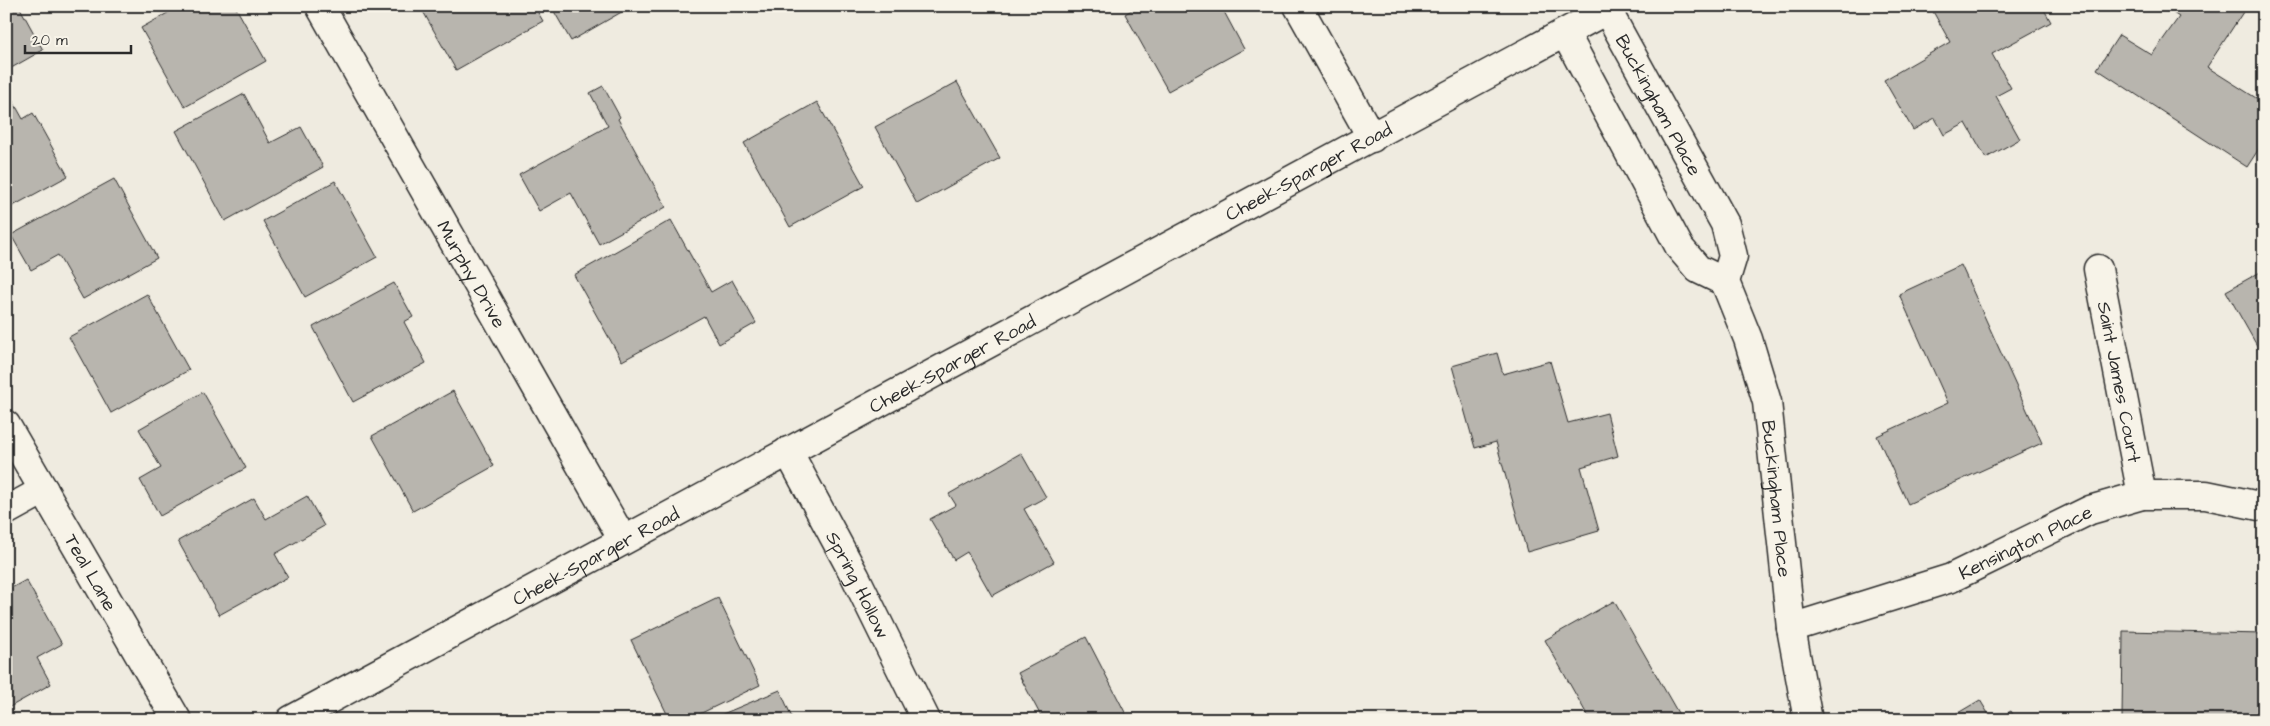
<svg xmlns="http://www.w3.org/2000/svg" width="2270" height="726" font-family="'Architects Daughter',sans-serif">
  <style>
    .building { fill: #b8b5ae; stroke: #2b2b2b }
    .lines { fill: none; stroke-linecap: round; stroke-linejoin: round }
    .minor-casing { stroke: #2b2b2b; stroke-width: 31 }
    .major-casing { stroke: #2b2b2b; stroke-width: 31 }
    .minor { stroke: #f7f3e8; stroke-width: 28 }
    .major { stroke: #f7f3e8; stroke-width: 28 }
    .labels { text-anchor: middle; stroke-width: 5; stroke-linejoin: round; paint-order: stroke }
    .street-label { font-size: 19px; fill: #2b2b2b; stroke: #f7f3e8 }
  </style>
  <rect width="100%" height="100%" fill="#efebe0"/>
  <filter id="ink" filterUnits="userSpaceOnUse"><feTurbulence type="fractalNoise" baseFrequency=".02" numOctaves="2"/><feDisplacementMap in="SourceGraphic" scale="10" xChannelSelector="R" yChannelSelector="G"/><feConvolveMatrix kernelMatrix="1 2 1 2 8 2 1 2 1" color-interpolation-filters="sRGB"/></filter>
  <g filter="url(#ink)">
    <g class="building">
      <path d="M 6,6 L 19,6 L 43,50 L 6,71 Z"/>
      <path d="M 180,6 L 235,6 L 266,61 L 185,107 L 141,28 Z"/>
      <path d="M 420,6 L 534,6 L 543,21 L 456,70 Z"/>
      <path d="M 551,6 L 632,6 L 571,41 Z"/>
      <path d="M 1138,6 L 1221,6 L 1244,49 L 1168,91 L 1125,14 Z"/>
      <path d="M 1930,6 L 2042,6 L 2051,22 L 1992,54 L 2011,88 L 1996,96 L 2020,139 L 1986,158 L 1966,123 L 1944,135 L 1935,118 L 1913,130 L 1884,80 L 1950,42 Z"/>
      <path d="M 2163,6 L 2240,6 L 2245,9 L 2207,67 L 2264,103 L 2264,145 L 2262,144 L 2247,167 L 2097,69 L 2119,35 L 2152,55 L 2179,17 Z"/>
      <path d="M 957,82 L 1000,158 L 917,204 L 875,127 Z"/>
      <path d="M 603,86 L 620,117 L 618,119 L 666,207 L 599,244 L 571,193 L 539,211 L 519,175 L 608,126 L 590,93 Z"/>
      <path d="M 8,92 L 23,119 L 33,113 L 68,176 L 11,207 L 6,199 L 6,93 Z"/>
      <path d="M 244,94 L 270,143 L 301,127 L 323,167 L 225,221 L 176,131 Z"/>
      <path d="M 817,102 L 864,186 L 790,227 L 744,143 Z"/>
      <path d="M 114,179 L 157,258 L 83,299 L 58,255 L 31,270 L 11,235 Z"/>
      <path d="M 335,181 L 377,257 L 305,297 L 263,221 Z"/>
      <path d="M 671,220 L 711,292 L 732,280 L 756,323 L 719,344 L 704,316 L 622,361 L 574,275 Z"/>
      <path d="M 1961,265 L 2042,443 L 1908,504 L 1877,436 L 1948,403 L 1899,294 Z"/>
      <path d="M 2264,270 L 2264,358 L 2226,291 Z"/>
      <path d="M 394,283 L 413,317 L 404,322 L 426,363 L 353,402 L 313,327 Z"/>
      <path d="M 147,294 L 189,370 L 111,413 L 69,337 Z"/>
      <path d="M 1497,353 L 1503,374 L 1550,361 L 1568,423 L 1607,413 L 1618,456 L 1581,467 L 1599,531 L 1527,552 L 1496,442 L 1475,448 L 1452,366 Z"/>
      <path d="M 453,391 L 494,466 L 413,511 L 372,436 Z"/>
      <path d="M 203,392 L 246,468 L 160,516 L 140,480 L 161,468 L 139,429 Z"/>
      <path d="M 1021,453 L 1046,497 L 1024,509 L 1054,562 L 992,596 L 967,552 L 954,560 L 930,519 L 956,505 L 949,494 Z"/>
      <path d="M 307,496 L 324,526 L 275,554 L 288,577 L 219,615 L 178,541 L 254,498 L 266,519 Z"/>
      <path d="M 26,580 L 62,644 L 37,658 L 51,684 L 6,709 L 6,591 Z"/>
      <path d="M 718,598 L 760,685 L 687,720 L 670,720 L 631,640 Z"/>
      <path d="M 1614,601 L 1682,720 L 1590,720 L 1545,640 Z"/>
      <path d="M 2123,631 L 2264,634 L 2264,720 L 2122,720 Z"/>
      <path d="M 1086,637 L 1129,720 L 1043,720 L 1018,673 Z"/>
      <path d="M 780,690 L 793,720 L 719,720 L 718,716 Z"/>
      <path d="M 1980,700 L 1992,720 L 1946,720 Z"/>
      <path d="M 2011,711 L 2016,720 L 1995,720 Z"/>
    </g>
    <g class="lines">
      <defs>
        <g id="minor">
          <path id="s1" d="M 320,6 L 623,540"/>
          <path d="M 1298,6 L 1372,138"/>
          <path id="s2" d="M 1607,10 L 1725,224 L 1733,256 L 1725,282 L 1748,339 L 1767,402 L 1791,628 L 1808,720"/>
          <path d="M 1565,33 L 1680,248 L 1698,269 L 1725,282"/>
          <path id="s3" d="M 2098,269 L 2142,495"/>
          <path id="s4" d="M 6,425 L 177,720"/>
          <path id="s5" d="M 788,451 L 855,576 L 926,720"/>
          <path d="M 6,511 L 44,490"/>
          <path id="s6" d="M 1791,628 L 1951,578 L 2090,510 L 2142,495 L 2206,495 L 2264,507"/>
        </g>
        <g id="major">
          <path id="s7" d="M 291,720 L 1614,6"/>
        </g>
      </defs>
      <use href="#minor" class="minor-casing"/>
      <use href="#major" class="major-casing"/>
      <use href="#minor" class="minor"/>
      <use href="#major" class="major"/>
    </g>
  </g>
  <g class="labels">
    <g class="street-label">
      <text dy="7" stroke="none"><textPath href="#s2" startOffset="108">Buckingham Place</textPath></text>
      <text dy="7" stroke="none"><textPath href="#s7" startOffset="1156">Cheek-Sparger Road</textPath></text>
      <text dy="7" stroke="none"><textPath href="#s1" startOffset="308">Murphy Drive</textPath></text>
      <text dy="7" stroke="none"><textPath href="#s7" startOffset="751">Cheek-Sparger Road</textPath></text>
      <text dy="7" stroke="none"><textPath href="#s3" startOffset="115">Saint James Court</textPath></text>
      <text dy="7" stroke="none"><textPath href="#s2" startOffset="529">Buckingham Place</textPath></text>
      <text dy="7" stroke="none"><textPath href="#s6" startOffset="250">Kensington Place</textPath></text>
      <text dy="7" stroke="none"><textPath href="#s7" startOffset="346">Cheek-Sparger Road</textPath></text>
      <text dy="7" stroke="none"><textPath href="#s4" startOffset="170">Teal Lane</textPath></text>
      <text dy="7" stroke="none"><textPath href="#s5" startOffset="151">Spring Hollow</textPath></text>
    </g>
  </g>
  <rect width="2270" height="726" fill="none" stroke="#f7f3e8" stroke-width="25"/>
  <rect x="12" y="12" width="2245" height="701" fill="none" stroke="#2b2b2b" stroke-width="2" filter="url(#ink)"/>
  <path d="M25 45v8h106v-8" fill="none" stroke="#2b2b2b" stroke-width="2.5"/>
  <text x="32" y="45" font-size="15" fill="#2b2b2b" stroke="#f7f3e8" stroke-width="4" paint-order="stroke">20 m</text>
</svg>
